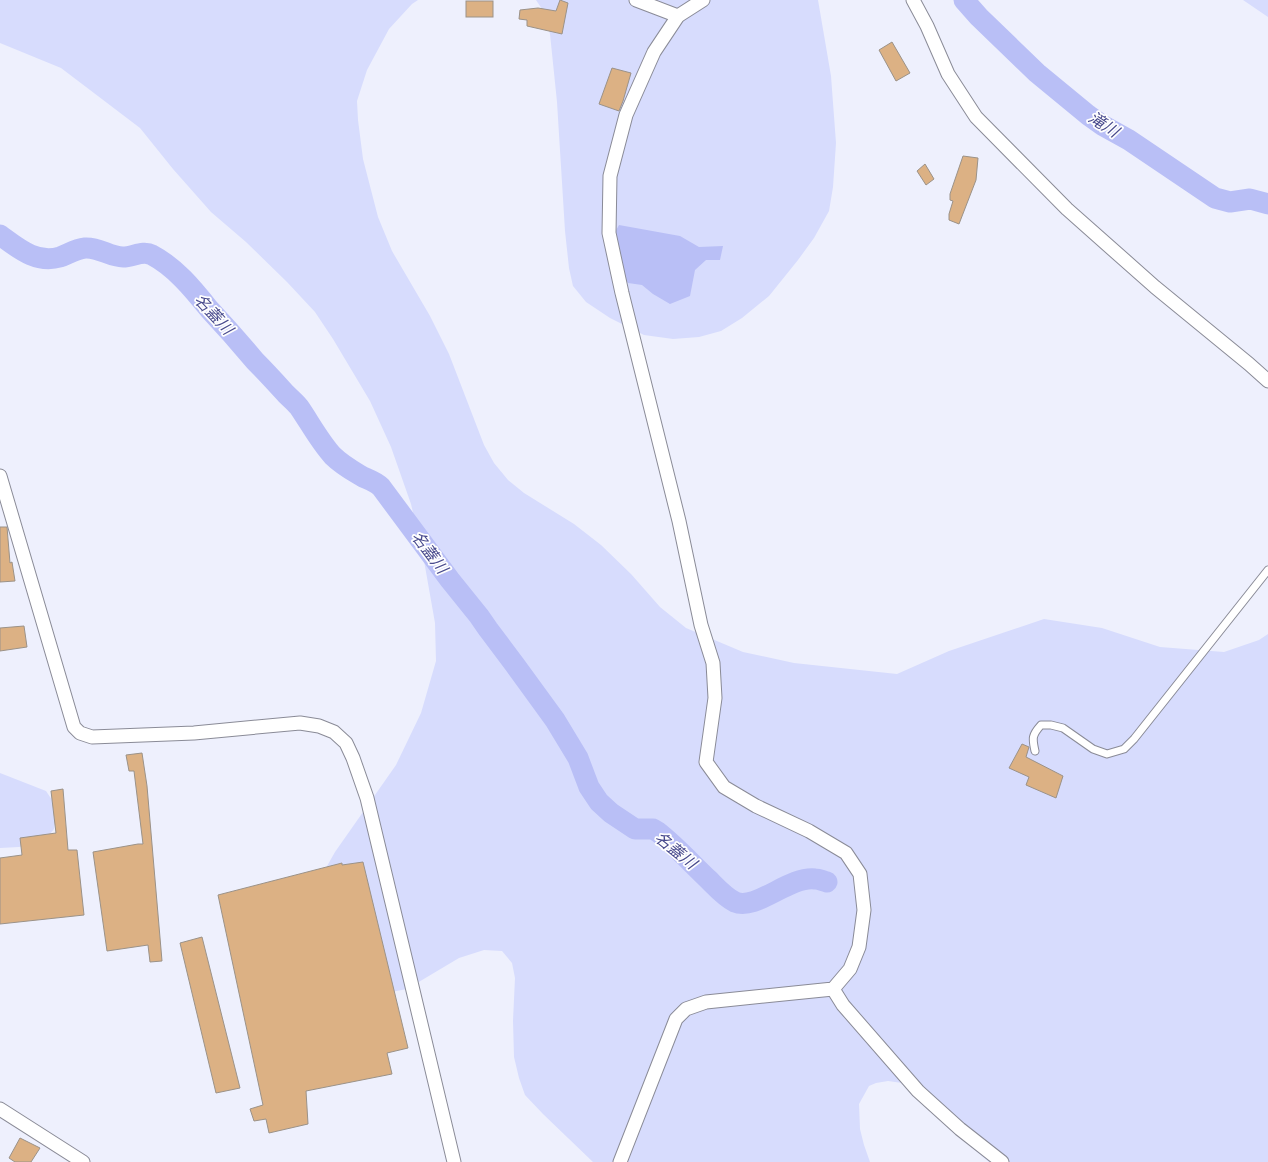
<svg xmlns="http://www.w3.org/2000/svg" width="1268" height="1162" font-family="'Sofia Sans Condensed','Noto Sans JP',sans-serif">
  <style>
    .green { fill: #d7dcfd }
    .water { fill: #b9bff6 }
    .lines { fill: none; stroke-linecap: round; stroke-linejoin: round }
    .river { stroke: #b9bff6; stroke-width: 21 }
    .building { fill: #dcb184; stroke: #9b9288 }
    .service-casing { stroke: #8a8b97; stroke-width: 9 }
    .minor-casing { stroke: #8a8b97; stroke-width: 15 }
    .service { stroke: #fff; stroke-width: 7 }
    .minor { stroke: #fff; stroke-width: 13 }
    .labels { text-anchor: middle; stroke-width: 3.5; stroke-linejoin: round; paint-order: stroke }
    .water-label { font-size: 16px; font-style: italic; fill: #484a8d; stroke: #fefefe }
  </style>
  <rect width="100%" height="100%" fill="#eef0fd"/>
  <g class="green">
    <path d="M 0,0 L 418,0 L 412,4 L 389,29 L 367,70 L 357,101 L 358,120 L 363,159 L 378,217 L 392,251 L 430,316 L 449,354 L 484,445 L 494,463 L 508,480 L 524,493 L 574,524 L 601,545 L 631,574 L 660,607 L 686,628 L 743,652 L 794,663 L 897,674 L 949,651 L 1044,619 L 1102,628 L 1160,647 L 1224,652 L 1259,640 L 1268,634 L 1268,1162 L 989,1162 L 975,1150 L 944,1121 L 913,1087 L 902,1083 L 888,1081 L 876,1083 L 869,1086 L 859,1104 L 860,1129 L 864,1145 L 870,1162 L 593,1162 L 543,1114 L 525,1095 L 519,1078 L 514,1057 L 513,1021 L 515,978 L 512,963 L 502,951 L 484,950 L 459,958 L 407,989 L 386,993 L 313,891 L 335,852 L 396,765 L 421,713 L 436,661 L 435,623 L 423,555 L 411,504 L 391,447 L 370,401 L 333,339 L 315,312 L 287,282 L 246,242 L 211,212 L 173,169 L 140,128 L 90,90 L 61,68 L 0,43 Z"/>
    <path d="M 536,0 L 818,0 L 831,76 L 836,143 L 833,187 L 829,211 L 814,238 L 798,260 L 769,296 L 742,318 L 721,331 L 699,337 L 673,339 L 644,335 L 610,318 L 586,302 L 573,286 L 569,268 L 565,231 L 557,102 L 550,34 L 544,12 Z"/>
    <path d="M 1243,0 L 1268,0 L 1268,17 Z"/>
    <path d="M 0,773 L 46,791 L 54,803 L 56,816 L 54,829 L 43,842 L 19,847 L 0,848 Z"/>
  </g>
  <path class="water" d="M 619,225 L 680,236 L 699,247 L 723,246 L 720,260 L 706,260 L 695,270 L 690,296 L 670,304 L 653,294 L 642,285 L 628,283 L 623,276 L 614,234 Z"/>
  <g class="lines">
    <g class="river">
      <path d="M 964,0 L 979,17 L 1037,73 L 1088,115 L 1102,125 L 1129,140 L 1215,198 L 1230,202 L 1250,199 L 1268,204"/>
      <path d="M 0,235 C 18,248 36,264 60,257 C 68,254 76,249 85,248 C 99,247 110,257 123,257 C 133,257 143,250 152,255 C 175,267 193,289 209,309 C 225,326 240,343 255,361 C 266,372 276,383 286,394 C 290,398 295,402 299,407 C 310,423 320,442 333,456 C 342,465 353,471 363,477 C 370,480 376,482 381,487 L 450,580 L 479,616 L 488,629 L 515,665 L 555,720 L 578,758 L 589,787 L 599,802 L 611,813 L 635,829 L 653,829 L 658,832 C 676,846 692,864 709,880 C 716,887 725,897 735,902 C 756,911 789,876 815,879 C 819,879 823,881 827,882"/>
    </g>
  </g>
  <g class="building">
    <path d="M 560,0 L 568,3 L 562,34 L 527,26 L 527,20 L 519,19 L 520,10 L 538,8 L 556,11 Z"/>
    <rect x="466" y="1" width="27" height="16"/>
    <path d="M 892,42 L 910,73 L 896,81 L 879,50 Z"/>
    <path d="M 612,68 L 631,73 L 623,101 L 619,111 L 599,104 Z"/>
    <path d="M 963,156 L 978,158 L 976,180 L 959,224 L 949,220 L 949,214 L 953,201 L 950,200 L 950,194 Z"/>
    <path d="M 925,164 L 934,179 L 926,185 L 917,171 Z"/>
    <path d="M 0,527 L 7,527 L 10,563 L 12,562 L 15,581 L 0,582 Z"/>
    <path d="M 24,626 L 27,647 L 0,651 L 0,628 Z"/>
    <path d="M 1022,744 L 1029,747 L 1026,757 L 1063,776 L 1056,798 L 1026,785 L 1029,777 L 1009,768 Z"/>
    <path d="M 142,753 L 147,786 L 162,961 L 150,962 L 148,945 L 107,951 L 93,852 L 138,844 L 143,844 L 134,771 L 129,771 L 126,755 Z"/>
    <path d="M 63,789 L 68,850 L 77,850 L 84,915 L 0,924 L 0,858 L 22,855 L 20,838 L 56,833 L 51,791 Z"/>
    <path d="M 363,862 L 408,1048 L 387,1053 L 392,1074 L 306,1091 L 308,1124 L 269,1133 L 266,1119 L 254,1121 L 250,1109 L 263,1105 L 218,895 L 342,863 L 342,865 Z"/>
    <path d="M 202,937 L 240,1088 L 216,1093 L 180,943 Z"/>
    <path d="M 20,1138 L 40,1148 L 31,1162 L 15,1162 L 9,1158 Z"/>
  </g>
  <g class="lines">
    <defs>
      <path id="service" d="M 1035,751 C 1032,738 1032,735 1041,725 L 1051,725 L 1063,728 L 1093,749 L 1107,754 L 1124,749 L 1134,739 L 1268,570"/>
      <g id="minor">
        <path d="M 636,0 L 678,16"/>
        <path d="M 913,0 L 927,26 L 948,74 L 976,117 L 1067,209 L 1155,287 L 1249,364 L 1268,381"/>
        <path d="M 0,476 L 74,727 L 80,733 L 92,737 L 194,733 L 300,723 L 319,726 L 334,732 L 346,743 L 353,758 L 367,798 L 454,1162"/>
        <path d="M 833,989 L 843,1005 L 918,1091 L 960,1129 L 1002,1162"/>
        <path d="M 0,1109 L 83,1162"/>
        <path d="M 620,1162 L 676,1019 L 686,1009 L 706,1002 L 833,989 L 850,969 L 859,947 L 864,910 L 860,874 L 846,853 L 809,831 L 756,806 L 724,787 L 706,762 L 715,698 L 713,663 L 701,625 L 679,521 L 622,293 L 609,233 L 610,176 L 626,115 L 654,52 L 678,16 L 703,0"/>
      </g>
    </defs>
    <use href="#service" class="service-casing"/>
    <use href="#minor" class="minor-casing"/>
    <use href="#service" class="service"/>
    <use href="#minor" class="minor"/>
  </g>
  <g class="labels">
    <g class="water-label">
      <text transform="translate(1104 124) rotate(33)" y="6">滝川</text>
      <text transform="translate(214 314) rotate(47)" y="6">名蓋川</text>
      <text transform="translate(430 552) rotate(53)" y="6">名蓋川</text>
      <text transform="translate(676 850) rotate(39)" y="6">名蓋川</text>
    </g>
  </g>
</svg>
